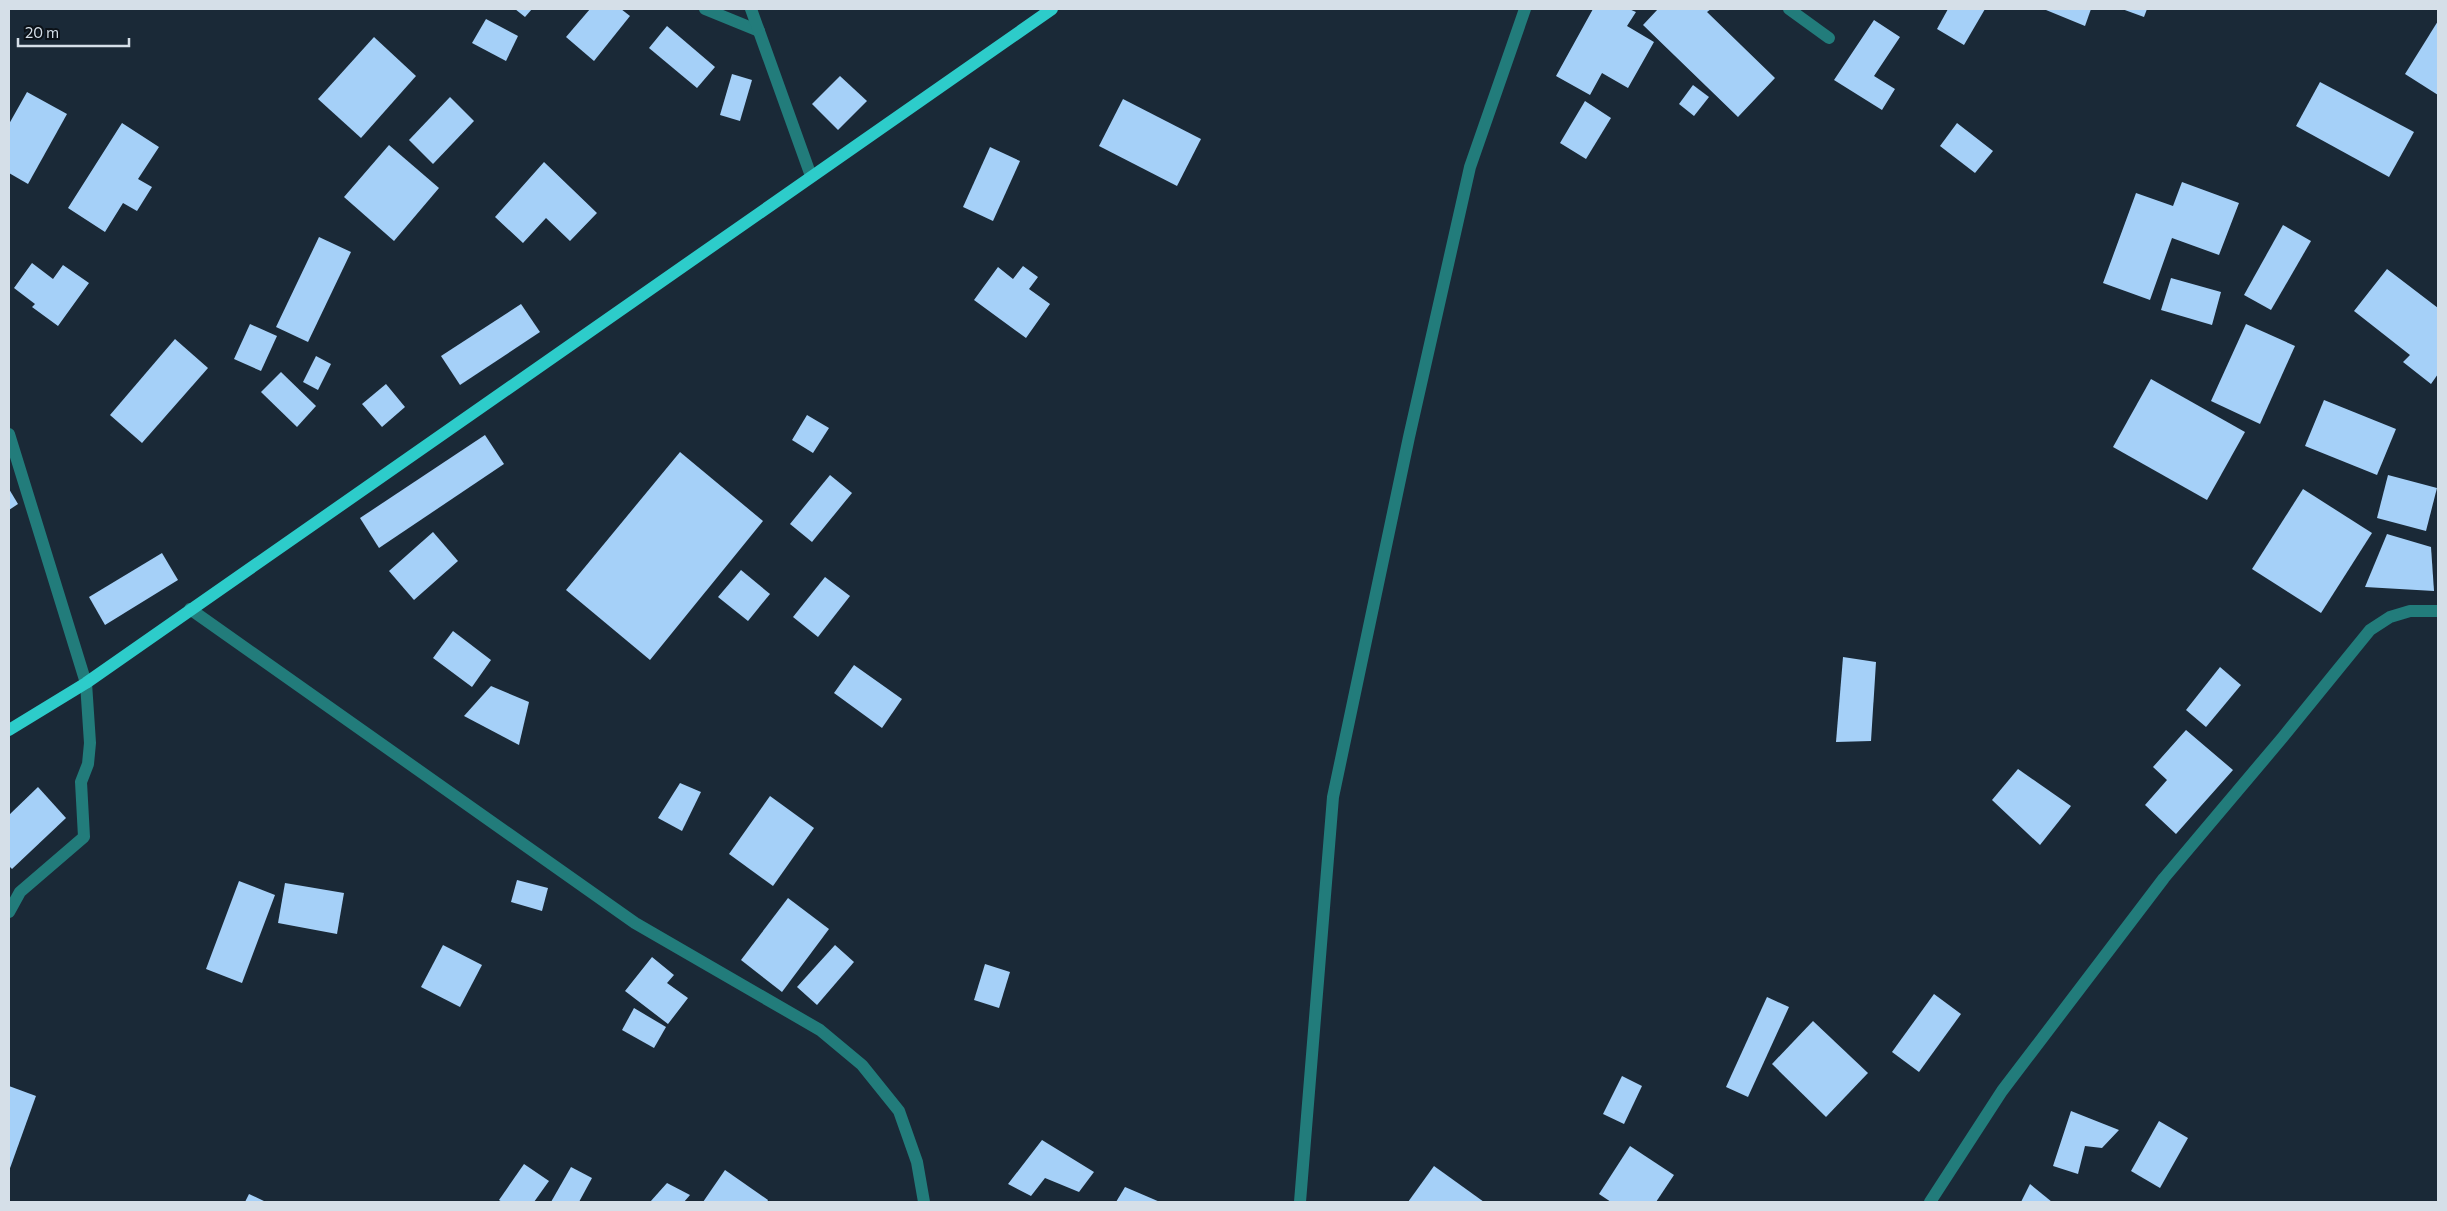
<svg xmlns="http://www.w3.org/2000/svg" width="2447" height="1211" font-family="Commissioner,sans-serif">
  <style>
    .building { fill: #a5d0f8 }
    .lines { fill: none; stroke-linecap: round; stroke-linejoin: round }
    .minor { stroke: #227c7b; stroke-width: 12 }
    .major { stroke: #2dccca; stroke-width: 12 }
  </style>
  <rect width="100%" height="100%" fill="#1a2937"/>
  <g class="building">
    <path d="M 515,9 L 532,9 L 525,17 Z"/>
    <path d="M 590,9 L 621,9 L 630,16 L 594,61 L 566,37 Z"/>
    <path d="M 1593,9 L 1629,9 L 1636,12 L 1627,26 L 1654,42 L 1628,88 L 1602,73 L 1590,95 L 1556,76 Z"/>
    <path d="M 1658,9 L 1711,9 L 1707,12 L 1775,78 L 1738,117 L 1643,25 Z"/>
    <path d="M 1948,9 L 1985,9 L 1964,45 L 1937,29 Z"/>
    <path d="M 2046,9 L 2091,9 L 2085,26 L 2046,10 Z"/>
    <path d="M 2122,9 L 2147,9 L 2144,17 Z"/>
    <path d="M 486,19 L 518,36 L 506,61 L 472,43 Z"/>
    <path d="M 1874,20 L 1900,37 L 1874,76 L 1895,89 L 1882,110 L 1834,80 Z"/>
    <path d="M 2438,21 L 2438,95 L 2405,74 Z"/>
    <path d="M 667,26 L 715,67 L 697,88 L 649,48 Z"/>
    <path d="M 374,37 L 416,76 L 361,138 L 318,99 Z"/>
    <path d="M 732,74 L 752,80 L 740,121 L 720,115 Z"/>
    <path d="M 840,76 L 867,101 L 838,130 L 812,104 Z"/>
    <path d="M 2320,82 L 2414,132 L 2389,177 L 2296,126 Z"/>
    <path d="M 1693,85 L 1709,97 L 1694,116 L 1679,104 Z"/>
    <path d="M 27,92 L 67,114 L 28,184 L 9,173 L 9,124 Z"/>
    <path d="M 450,97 L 474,121 L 433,164 L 409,140 Z"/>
    <path d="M 1123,99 L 1201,139 L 1177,186 L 1099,146 Z"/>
    <path d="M 1585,101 L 1611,118 L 1586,159 L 1560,143 Z"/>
    <path d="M 122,123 L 159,147 L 138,179 L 152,187 L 137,211 L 123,203 L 105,232 L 68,208 Z"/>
    <path d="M 1957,123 L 1993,151 L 1975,173 L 1940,146 Z"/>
    <path d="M 389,145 L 439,188 L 394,241 L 344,197 Z"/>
    <path d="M 990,147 L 1020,161 L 993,221 L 963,207 Z"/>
    <path d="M 544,162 L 597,213 L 570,241 L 546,218 L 523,243 L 495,217 Z"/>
    <path d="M 2182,182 L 2239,203 L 2219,255 L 2172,238 L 2150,300 L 2103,283 L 2136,193 L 2173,206 Z"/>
    <path d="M 2283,225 L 2311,241 L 2271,310 L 2244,295 Z"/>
    <path d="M 319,237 L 351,252 L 308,342 L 276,327 Z"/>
    <path d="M 32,263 L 53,279 L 63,265 L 89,283 L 58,326 L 32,307 L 35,304 L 14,288 Z"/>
    <path d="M 1023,266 L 1038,277 L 1029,289 L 1050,304 L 1026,338 L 974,300 L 998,267 L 1013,279 Z"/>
    <path d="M 2387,269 L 2438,308 L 2438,374 L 2431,384 L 2403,362 L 2410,355 L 2354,311 Z"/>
    <path d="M 2171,278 L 2221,292 L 2212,325 L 2161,310 Z"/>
    <path d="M 521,304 L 540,332 L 460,385 L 441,356 Z"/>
    <path d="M 250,324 L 277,336 L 261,371 L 234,359 Z"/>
    <path d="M 2246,324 L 2295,346 L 2260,424 L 2211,401 Z"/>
    <path d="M 175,339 L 208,368 L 142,443 L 110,415 Z"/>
    <path d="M 316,356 L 331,364 L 318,390 L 303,382 Z"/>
    <path d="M 281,372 L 316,406 L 297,427 L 261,392 Z"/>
    <path d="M 2151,379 L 2245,432 L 2207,500 L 2113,447 Z"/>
    <path d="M 386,384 L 405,407 L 382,427 L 362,404 Z"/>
    <path d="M 2324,400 L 2396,429 L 2377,475 L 2305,446 Z"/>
    <path d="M 807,415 L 829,428 L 813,453 L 792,440 Z"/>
    <path d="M 485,435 L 504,464 L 379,548 L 360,518 Z"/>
    <path d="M 680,452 L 763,521 L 650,660 L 566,590 Z"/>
    <path d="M 830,475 L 852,493 L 812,542 L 790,524 Z"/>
    <path d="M 2388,475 L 2437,488 L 2426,531 L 2377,518 Z"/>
    <path d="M 9,489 L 18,504 L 9,510 Z"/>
    <path d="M 2303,489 L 2372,533 L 2321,613 L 2252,569 Z"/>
    <path d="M 433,532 L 458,561 L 414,600 L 389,571 Z"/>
    <path d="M 2387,534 L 2431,547 L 2434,591 L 2365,587 Z"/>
    <path d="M 162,553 L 178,580 L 105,625 L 89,597 Z"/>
    <path d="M 741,570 L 770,594 L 748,621 L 718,597 Z"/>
    <path d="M 825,577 L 850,596 L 818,637 L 793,617 Z"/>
    <path d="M 453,631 L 491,660 L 472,687 L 433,658 Z"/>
    <path d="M 1843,657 L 1876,662 L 1871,741 L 1836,742 Z"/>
    <path d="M 854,665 L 902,699 L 882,728 L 834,693 Z"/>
    <path d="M 2220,667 L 2241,685 L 2206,727 L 2186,710 Z"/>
    <path d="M 491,686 L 529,702 L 519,745 L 464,716 Z"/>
    <path d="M 2186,730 L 2233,770 L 2176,834 L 2145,805 L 2167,780 L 2153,767 Z"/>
    <path d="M 2018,769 L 2071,806 L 2040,845 L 1992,800 Z"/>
    <path d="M 680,783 L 701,792 L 682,831 L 658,818 Z"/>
    <path d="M 38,787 L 66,818 L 12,869 L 9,866 L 9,815 Z"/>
    <path d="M 770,796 L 814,828 L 773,886 L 729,854 Z"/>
    <path d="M 517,880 L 548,888 L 542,911 L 511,902 Z"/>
    <path d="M 239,881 L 275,895 L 242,983 L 206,969 Z"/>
    <path d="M 285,883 L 344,893 L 337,934 L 278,923 Z"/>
    <path d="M 788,898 L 829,929 L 782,992 L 741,960 Z"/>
    <path d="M 443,945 L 482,965 L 460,1007 L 421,987 Z"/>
    <path d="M 835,945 L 854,962 L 817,1005 L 797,987 Z"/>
    <path d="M 652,957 L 674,975 L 667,983 L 688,998 L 668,1024 L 625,991 Z"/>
    <path d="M 985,964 L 1010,972 L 999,1008 L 974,1000 Z"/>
    <path d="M 1934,994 L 1961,1014 L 1919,1072 L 1892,1052 Z"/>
    <path d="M 1767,997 L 1789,1007 L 1748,1097 L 1726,1087 Z"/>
    <path d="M 634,1008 L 666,1027 L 654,1048 L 622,1030 Z"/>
    <path d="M 1813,1021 L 1868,1073 L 1826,1117 L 1772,1064 Z"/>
    <path d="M 1622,1076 L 1642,1086 L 1624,1124 L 1603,1114 Z"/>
    <path d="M 9,1086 L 36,1096 L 9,1171 Z"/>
    <path d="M 2071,1111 L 2119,1130 L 2102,1148 L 2085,1146 L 2078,1174 L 2053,1166 Z"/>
    <path d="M 2159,1121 L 2188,1138 L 2160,1188 L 2131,1171 Z"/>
    <path d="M 1042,1140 L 1094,1172 L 1079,1192 L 1045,1178 L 1031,1196 L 1008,1184 Z"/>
    <path d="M 1630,1146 L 1674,1175 L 1656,1202 L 1611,1202 L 1599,1194 Z"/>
    <path d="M 524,1164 L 549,1181 L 534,1202 L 502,1202 L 499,1200 Z"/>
    <path d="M 1434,1166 L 1484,1202 L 1408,1202 Z"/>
    <path d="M 571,1167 L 592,1178 L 579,1202 L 551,1202 Z"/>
    <path d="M 725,1170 L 768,1200 L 767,1202 L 703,1202 Z"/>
    <path d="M 667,1183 L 690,1195 L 684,1202 L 650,1202 Z"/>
    <path d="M 2030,1184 L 2052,1202 L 2021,1202 Z"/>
    <path d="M 1125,1187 L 1160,1202 L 1116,1202 Z"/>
    <path d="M 249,1194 L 266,1202 L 245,1202 Z"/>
  </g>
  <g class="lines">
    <g class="minor">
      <path d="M 705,9 L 759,31"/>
      <path d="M 751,9 L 811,176"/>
      <path d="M 1789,9 L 1829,38"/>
      <path d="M 9,434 L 86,683 L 90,743 L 88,764 L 81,782 L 84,837 L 20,892 L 9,912"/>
      <path d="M 190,609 L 635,923 L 820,1030 L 862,1065 L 899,1111 L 917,1162 L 924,1202"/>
      <path d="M 1300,1202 L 1333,797 L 1409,437 L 1470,167 L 1525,9"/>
      <path d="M 1930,1202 L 2002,1091 L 2164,878 L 2283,737 L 2370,630 L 2390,617 L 2410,611 L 2438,611"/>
    </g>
    <path class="major" d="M 9,730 L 86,683 L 1052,9"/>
  </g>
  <rect width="2447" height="1211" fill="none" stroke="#d5dfe8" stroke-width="20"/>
  <path d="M18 38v8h111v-8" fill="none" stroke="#d5dfe8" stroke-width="2.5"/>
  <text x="25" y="38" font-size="15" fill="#d5dfe8" stroke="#0b1117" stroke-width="4" paint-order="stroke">20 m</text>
</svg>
